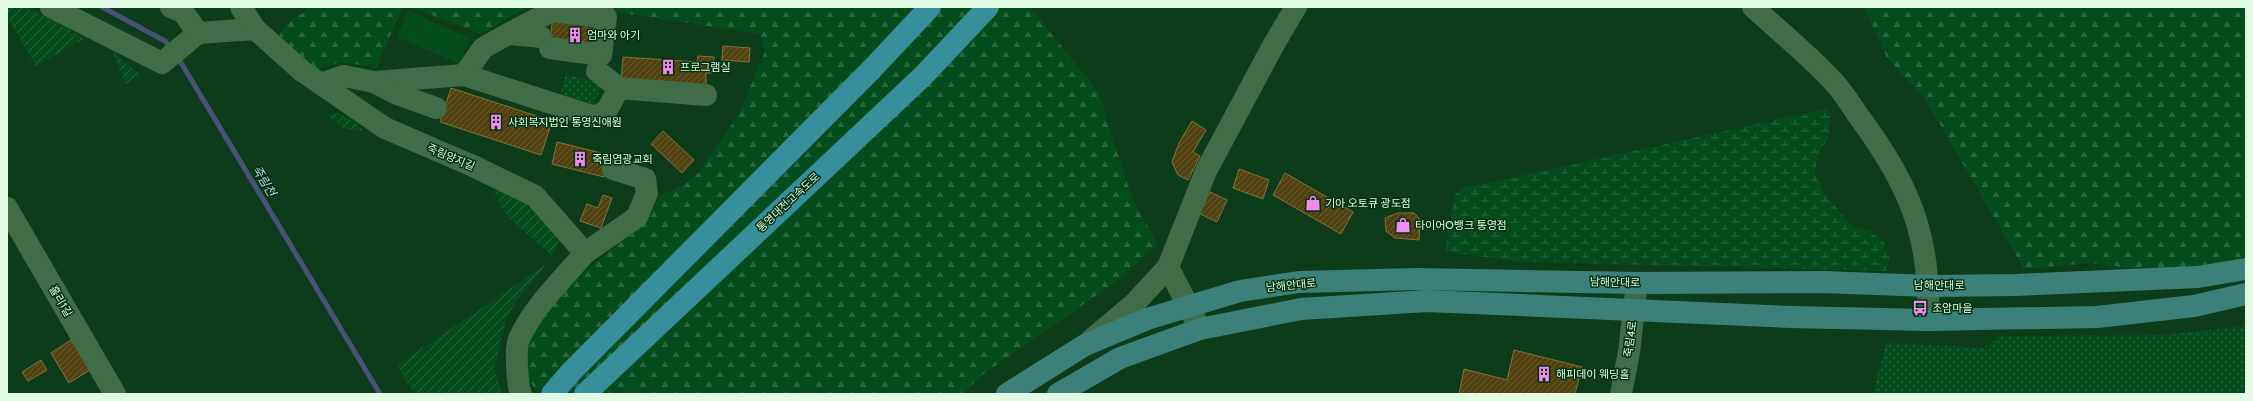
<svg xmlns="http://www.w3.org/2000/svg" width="2253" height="401" font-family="Cabin,'Noto Sans KR',sans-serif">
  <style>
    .forest { fill: url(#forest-firs) }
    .wetland { fill: url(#wetland-marsh) }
    .park { fill: url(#park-dots) }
    .garden { fill: url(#garden-furrows) }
    .pitch { fill: #054c1c }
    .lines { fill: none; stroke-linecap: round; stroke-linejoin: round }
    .stream { stroke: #475177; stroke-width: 5 }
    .building { fill: url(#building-hatch); stroke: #86713a }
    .minor { stroke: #406d48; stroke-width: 22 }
    .major { stroke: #3b817a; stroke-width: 22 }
    .highway { stroke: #378f9c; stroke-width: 22 }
    .labels { text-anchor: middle; stroke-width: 3; stroke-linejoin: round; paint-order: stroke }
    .poi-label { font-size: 11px; fill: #e2fbe5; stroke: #01320f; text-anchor: start }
    .street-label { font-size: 11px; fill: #e2fbe5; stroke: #01320f }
    .water-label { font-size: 12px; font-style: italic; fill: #bdccf3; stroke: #01320f }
  </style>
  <defs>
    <pattern id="forest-firs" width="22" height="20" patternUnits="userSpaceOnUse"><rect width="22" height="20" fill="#054c1c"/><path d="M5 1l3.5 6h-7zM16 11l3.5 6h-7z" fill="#29673d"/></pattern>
    <pattern id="wetland-marsh" width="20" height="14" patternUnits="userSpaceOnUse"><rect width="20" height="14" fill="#054c1c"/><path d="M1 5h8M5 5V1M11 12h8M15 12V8" fill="none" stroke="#29673d"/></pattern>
    <pattern id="park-dots" width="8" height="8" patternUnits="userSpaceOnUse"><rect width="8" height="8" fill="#054c1c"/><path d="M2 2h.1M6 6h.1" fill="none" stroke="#29673d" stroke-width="1.8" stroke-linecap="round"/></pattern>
    <pattern id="garden-furrows" width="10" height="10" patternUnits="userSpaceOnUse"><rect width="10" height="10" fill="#054c1c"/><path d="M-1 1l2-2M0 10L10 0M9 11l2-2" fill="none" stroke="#29673d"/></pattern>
    <pattern id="building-hatch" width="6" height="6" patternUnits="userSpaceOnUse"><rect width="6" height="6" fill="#514010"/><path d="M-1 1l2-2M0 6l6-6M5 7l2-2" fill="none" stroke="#6a5c33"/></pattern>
  </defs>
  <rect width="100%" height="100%" fill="#0d3c1a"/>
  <g class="forest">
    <path d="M 305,7 L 403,7 L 376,68 C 354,64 334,58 315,71 L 278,42 C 280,26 292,19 305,12 Z"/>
    <path d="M 411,7 L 527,7 L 481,34 Z"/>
    <path d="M 583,7 L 1030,7 L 1098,92 L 1132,198 L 1157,244 L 1121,278 L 981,376 L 962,394 L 538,394 L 527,376 L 527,338 L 556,299 L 592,265 L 646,223 L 660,196 L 686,184 L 699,172 L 739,114 L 765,51 L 760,34 Z"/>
    <path d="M 1864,7 L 2246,7 L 2246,261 L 2173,273 L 2091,263 L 2024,269 L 1927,102 L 1886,56 Z"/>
  </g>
  <path class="wetland" d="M 1826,109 L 1830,113 L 1829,135 L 1817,157 L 1815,175 L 1823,192 L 1854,228 L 1870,231 L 1884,242 L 1890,258 L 1886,271 L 1526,262 L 1445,252 L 1455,194 L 1465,188 Z"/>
  <g class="park">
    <path d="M 566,74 L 601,84 L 595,106 L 560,96 Z"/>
    <path d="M 2246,326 L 2246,394 L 1873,394 L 1886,343 L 1984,348 L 1999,336 L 2164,335 Z"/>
  </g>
  <g class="garden">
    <path d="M 7,7 L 27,7 L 85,38 L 36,66 L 7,17 Z"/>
    <path d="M 113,52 L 140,75 L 126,84 Z"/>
    <path d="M 338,113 L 358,124 L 363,131 L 343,128 L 325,114 Z"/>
    <path d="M 490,184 L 527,200 L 560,239 L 551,258 L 548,252 L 507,216 Z"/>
    <path d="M 547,264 L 516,301 L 506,321 L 494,369 L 502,394 L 414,394 L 397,365 Z"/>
  </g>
  <path class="pitch" d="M 408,11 L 471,39 L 460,64 L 397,37 Z"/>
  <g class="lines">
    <g class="stream">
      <path d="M 102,7 L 165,41 L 171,48"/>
      <path d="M 177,56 L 380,394"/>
    </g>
  </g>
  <g class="building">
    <path d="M 553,17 L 601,23 L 598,52 L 549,46 Z"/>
    <path d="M 723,46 L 750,48 L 749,62 L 722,60 Z"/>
    <path d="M 698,56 L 714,57 L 713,73 L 706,73 L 706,87 L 621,82 L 623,57 L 697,62 Z"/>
    <path d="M 451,88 L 552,121 L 541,155 L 440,122 Z"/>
    <path d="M 1192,121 L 1206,130 L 1193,152 L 1200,156 L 1188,180 L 1178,175 L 1172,162 L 1179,143 Z"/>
    <path d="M 663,131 L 694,160 L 682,173 L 651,144 Z"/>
    <path d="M 557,142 L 609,155 L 604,177 L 552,164 Z"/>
    <path d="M 1239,169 L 1269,180 L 1263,199 L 1233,188 Z"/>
    <path d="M 1285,173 L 1353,212 L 1341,234 L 1273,195 Z"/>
    <path d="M 1206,190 L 1227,200 L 1217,222 L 1196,212 Z"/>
    <path d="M 603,195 L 612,198 L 601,228 L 580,221 L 587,204 L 598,208 Z"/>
    <path d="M 1398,213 L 1414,213 L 1420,219 L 1419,240 L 1395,238 L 1386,231 L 1385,218 Z"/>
    <path d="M 71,340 L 90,370 L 69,383 L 51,353 Z"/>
    <path d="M 1514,350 L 1582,367 L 1575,394 L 1459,394 L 1464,369 L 1507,380 Z"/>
    <path d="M 41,360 L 47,370 L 28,381 L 22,372 Z"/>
  </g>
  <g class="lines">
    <g class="minor">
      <path d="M 51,7 L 162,63 L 198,33"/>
      <path d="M 171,7 L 183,12 L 198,33 L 255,29"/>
      <path d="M 241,7 L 255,29 L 302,71 L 385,128 L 473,166 L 535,196 L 585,253 C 563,279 533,307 519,339 C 515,349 517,384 521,394"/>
      <path d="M 1753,7 C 1778,30 1805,52 1829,77 C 1841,88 1850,104 1860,118 C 1909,184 1931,237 1928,320"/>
      <path d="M 508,34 L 552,11 L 606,17 L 601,55 L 550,48"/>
      <path d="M 597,71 L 619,88"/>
      <path d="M 464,75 L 483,48 L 508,34 L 541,37"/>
      <path d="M 374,82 L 464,75 L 595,117 L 607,110 L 619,88 L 706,95"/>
      <path d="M 321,84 L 344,76 L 374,82 L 397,94 L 436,108"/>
      <path d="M 7,208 L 115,394"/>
      <path d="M 585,253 L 637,217 L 647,193 L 645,179 L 613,169"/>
      <path d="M 1168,267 L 1200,329"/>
      <path d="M 1091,340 L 1134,304 L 1168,267 L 1206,171 L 1274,44 L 1296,7"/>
      <path d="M 1621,394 L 1629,352 L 1637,283"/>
    </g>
    <g class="major">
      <path d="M 1007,394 L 1085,345 L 1147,319 L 1240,291 L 1299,282 L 1416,279 L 1637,283 L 1823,282 L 1929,286 L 2016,285 L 2198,277 L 2246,269"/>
      <path d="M 1058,394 L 1120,358 L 1200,329 L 1301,309 L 1427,301 L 1791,317 L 1928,320 L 2097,317 L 2194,306 L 2246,294"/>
    </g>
    <g class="highway">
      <path d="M 552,394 L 571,372 L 871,70 L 930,7"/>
      <path d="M 585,394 L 923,76 L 988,7"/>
    </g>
  </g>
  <defs>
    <symbol id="building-bare" viewBox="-9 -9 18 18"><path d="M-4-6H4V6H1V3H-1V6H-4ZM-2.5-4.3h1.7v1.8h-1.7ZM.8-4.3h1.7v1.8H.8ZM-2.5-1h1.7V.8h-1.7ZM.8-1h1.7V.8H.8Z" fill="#f489f0" stroke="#01320f" stroke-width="2.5" paint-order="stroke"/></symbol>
    <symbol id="shop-bare" viewBox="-9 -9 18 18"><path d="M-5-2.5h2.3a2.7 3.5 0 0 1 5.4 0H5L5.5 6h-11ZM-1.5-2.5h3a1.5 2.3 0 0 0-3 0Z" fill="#f489f0" stroke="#01320f" stroke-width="2.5" paint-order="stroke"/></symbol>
    <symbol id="bus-bare" viewBox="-9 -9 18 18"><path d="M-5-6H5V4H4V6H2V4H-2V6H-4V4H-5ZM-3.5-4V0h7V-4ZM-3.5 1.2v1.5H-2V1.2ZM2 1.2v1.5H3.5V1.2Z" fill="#f489f0" stroke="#01320f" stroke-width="2.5" paint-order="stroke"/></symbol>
  </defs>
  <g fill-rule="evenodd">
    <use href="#building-bare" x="564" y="24" width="22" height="22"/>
    <use href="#building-bare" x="657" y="56" width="22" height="22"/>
    <use href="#building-bare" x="485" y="111" width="22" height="22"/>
    <use href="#building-bare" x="569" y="148" width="22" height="22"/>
    <use href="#shop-bare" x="1302" y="192" width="22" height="22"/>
    <use href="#shop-bare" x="1392" y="214" width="22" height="22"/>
    <use href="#bus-bare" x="1909" y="297" width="22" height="22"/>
    <use href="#building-bare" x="1533" y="363" width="22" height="22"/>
  </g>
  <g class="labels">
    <g class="poi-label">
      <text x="587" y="39">엄마와 아기</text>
      <text x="680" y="71">프로그램실</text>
      <text x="508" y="126">사회복지법인 통영신애원</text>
      <text x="592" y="163">죽림염광교회</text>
      <text x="1325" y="207">기아 오토큐 광도점</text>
      <text x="1415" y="229">타이어O뱅크 통영점</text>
      <text x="1932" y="312">조암마을</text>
      <text x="1556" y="378">해피데이 웨딩홀</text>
    </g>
    <g class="street-label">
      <text transform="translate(451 157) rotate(23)" y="4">죽림양지길</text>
      <text transform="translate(788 202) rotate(-43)" y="4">통영대전고속도로</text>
      <text transform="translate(1615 282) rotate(1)" y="4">남해안대로</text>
      <text transform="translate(1291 285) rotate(-6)" y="4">남해안대로</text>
      <text x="1939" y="289">남해안대로</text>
      <text transform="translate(61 301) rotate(60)" y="4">홀리1길</text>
      <text transform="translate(1630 339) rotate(-82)" y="4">죽림4로</text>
    </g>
    <g class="water-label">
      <text transform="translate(264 181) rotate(59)" y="4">죽림천</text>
    </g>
  </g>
  <rect width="2253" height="401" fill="none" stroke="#e2fbe5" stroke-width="16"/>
</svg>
